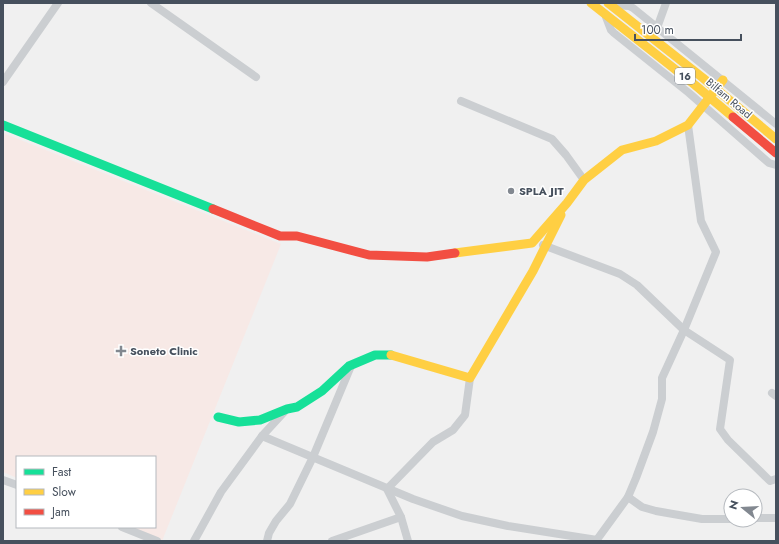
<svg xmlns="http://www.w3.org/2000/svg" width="779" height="544" font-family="Jost,sans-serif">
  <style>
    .medical { fill: #f7e9e6 }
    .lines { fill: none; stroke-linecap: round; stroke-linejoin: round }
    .street { stroke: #cbced1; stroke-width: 8 }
    .fast { stroke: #16e098; stroke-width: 9 }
    .slow { stroke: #ffcf43; stroke-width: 9 }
    .jam { stroke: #f24e42; stroke-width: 9 }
    .poi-dot { fill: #828890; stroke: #fff; stroke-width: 1.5 }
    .labels { text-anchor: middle; stroke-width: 3; stroke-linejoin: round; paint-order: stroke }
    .shield { fill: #fff; stroke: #7e848e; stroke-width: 1 }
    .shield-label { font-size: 10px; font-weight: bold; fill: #46505d }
    .street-label { font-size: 11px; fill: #46505d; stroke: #fff }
    .poi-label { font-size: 11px; font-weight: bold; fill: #46505d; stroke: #fff; text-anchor: start }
  </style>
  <rect width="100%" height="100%" fill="#f0f0f0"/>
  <path class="medical" d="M 3,133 L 281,244 L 162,541 L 130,527 L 155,527 L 155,457 L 17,457 L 17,478 L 3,472 Z"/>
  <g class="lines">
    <g class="street">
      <path d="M 151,3 L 256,77"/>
      <path d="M 612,5 L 629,6 L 633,8 L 776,124"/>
      <path d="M 606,17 L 611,30 L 614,33 L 689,93 L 769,163 L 776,165"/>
      <path d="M 657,28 L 666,3"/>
      <path d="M 3,82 L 58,3"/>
      <path d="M 461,101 L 552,139 L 566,155 L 584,180"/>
      <path d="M 543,245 L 620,274 L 637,285 L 684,330 L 730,360 L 720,429 L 728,440 L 770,481 L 776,479"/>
      <path d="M 772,393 L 776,396"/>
      <path d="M 262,436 L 413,499 L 462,516 L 508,526 L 597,540"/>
      <path d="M 3,480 L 17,485"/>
      <path d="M 628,497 L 642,507 L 656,511 L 702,519 L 731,519"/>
      <path d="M 755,518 L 776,518"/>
      <path d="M 122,527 L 157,541"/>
      <path d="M 194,541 L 221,492 L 262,436 L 285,411"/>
      <path d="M 267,541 L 269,533 L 276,521 L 290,504 L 313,457 L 351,366"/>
      <path d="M 332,541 L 401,517"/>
      <path d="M 408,541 L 401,517 L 387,489 L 433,442 L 453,430 L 465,415 L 470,378"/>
      <path d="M 596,541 L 628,497 L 636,478 L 653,432 L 662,399 L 662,378 L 684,330 L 716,252 L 701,221 L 688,125"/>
    </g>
    <g class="fast">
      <path d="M 3,125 L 213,209"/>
      <path d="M 218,417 L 239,422 L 260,420 L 287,409 L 297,407 L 322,391 L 349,366 L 375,355 L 391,355"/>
    </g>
    <g class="slow">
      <path d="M 591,3 L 695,85 L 733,117"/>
      <path d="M 608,3 L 703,78 L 776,139"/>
      <path d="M 455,253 L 532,243 L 567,203 L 584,180 L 622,150 L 656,141 L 688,125 L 723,80"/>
      <path d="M 391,355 L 470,378 L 533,271 L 561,215"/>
    </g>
    <g class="jam">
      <path d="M 733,117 L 776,153"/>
      <path d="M 213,209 L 280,236 L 297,236 L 369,255 L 427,257 L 455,253"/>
    </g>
  </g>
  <g class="poi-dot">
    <circle cx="511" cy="191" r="4"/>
    <path d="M119 345h4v4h4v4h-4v4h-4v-4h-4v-4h4z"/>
  </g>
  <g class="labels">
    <rect class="shield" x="675" y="68" width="20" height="16" rx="3"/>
    <g class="shield-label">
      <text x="685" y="80">16</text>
    </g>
    <g class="street-label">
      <text transform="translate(729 98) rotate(40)" y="4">Bilfam Road</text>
    </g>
    <g class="poi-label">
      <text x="519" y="195">SPLA JIT</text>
      <text x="130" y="355">Soneto Clinic</text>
    </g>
  </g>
  <rect width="779" height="544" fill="none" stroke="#46505d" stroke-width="8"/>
  <rect x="16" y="456" width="140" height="72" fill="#ffffff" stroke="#b5b9be"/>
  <rect x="24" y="469" width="20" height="6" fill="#16e098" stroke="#b5b9be"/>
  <text x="52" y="476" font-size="12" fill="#46505d">Fast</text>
  <rect x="24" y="489" width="20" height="6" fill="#ffcf43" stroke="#b5b9be"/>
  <text x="52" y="496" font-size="12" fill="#46505d">Slow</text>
  <rect x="24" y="509" width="20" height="6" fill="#f24e42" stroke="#b5b9be"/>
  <text x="52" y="516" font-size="12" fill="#46505d">Jam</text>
  <g transform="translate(743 508) rotate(288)"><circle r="19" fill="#ffffff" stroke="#b5b9be"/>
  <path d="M0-3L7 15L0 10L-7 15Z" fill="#828890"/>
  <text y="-6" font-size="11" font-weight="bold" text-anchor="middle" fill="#46505d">N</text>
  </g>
  <path d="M635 34v6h106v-6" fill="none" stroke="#46505d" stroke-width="2"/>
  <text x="641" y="34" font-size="12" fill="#46505d" stroke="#ffffff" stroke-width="3" paint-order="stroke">100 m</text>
</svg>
